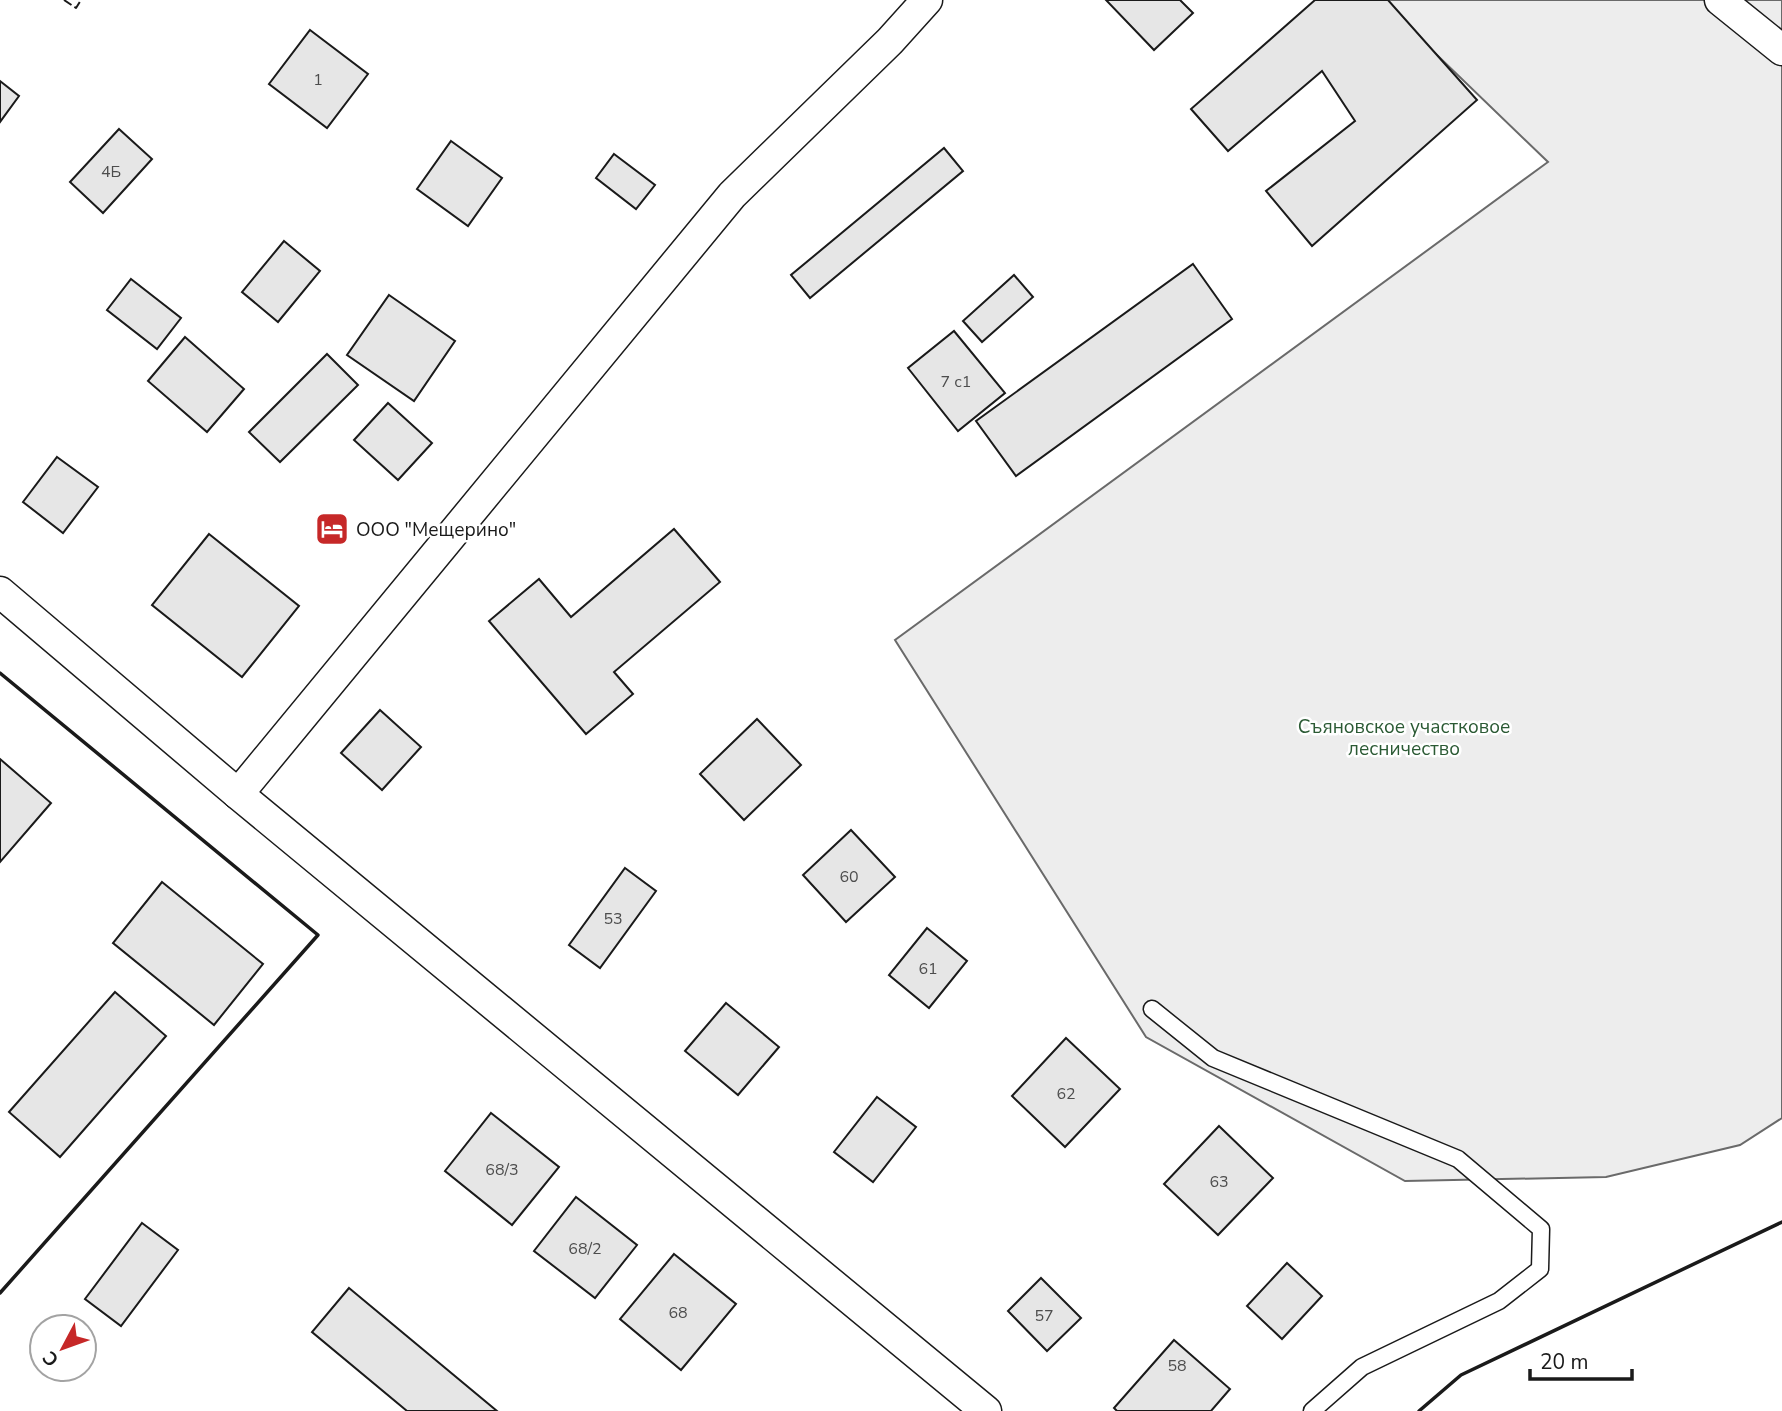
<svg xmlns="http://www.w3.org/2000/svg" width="1782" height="1411" font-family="'Nunito Sans',sans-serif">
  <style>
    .built { fill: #ededed; stroke: #6a6a6a; stroke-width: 2 }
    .building { fill: #e6e6e6; stroke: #1a1a1a; stroke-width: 2 }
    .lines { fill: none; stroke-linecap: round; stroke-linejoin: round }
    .service-casing { stroke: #1a1a1a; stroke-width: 19 }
    .minor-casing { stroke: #1a1a1a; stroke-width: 33 }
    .service { stroke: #fff; stroke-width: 16 }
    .minor { stroke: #fff; stroke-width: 30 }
    .fence { stroke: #1a1a1a; stroke-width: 2; stroke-dasharray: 9 3.5; stroke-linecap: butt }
    .wall { stroke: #1a1a1a; stroke-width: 3.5 }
    .labels { text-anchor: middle; stroke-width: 5; stroke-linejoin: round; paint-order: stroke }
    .number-label { font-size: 16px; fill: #4d4d4d }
    .poi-label { font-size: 19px; fill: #1a1a1a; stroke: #fff; text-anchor: start }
    .park-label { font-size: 19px; fill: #2b5a34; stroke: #fff }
  </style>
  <rect width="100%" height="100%" fill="#fff"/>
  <path class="built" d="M 1380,0 L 1782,0 L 1782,1118 L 1740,1145 L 1606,1177 L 1405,1181 L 1146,1037 L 895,640 L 1548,162 Z"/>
  <g class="building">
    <path d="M 1106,0 L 1180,0 L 1193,13 L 1154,50 Z"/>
    <path d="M 1315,0 L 1388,0 L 1477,100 L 1312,246 L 1266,191 L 1355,121 L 1322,71 L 1228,151 L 1191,109 Z"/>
    <path d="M 310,30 L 368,74 L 327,128 L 269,84 Z"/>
    <path d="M 0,81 L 19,96 L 0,122 Z"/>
    <path d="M 119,129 L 152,159 L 103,213 L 70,182 Z"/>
    <path d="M 451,141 L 502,178 L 468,226 L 417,189 Z"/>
    <path d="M 944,148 L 963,171 L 810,298 L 791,275 Z"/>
    <path d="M 614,154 L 655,185 L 636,209 L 596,178 Z"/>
    <path d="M 284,241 L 320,271 L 278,322 L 242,292 Z"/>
    <path d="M 1193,264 L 1232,319 L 1016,476 L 976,421 Z"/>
    <path d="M 1014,275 L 1033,297 L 982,342 L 963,321 Z"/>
    <path d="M 131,279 L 181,318 L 157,349 L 107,310 Z"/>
    <path d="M 389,295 L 455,341 L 414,401 L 347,355 Z"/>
    <path d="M 954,331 L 1005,393 L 958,431 L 908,368 Z"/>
    <path d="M 185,337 L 244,389 L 207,432 L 148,381 Z"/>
    <path d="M 327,354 L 358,385 L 280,462 L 249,432 Z"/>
    <path d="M 388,403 L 432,443 L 398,480 L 354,440 Z"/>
    <path d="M 57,457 L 98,487 L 63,533 L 23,502 Z"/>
    <path d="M 674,529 L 720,582 L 614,672 L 633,694 L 586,734 L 489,621 L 539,579 L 571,617 Z"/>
    <path d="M 209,534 L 299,606 L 242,677 L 152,605 Z"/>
    <path d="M 380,710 L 421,747 L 382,790 L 341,753 Z"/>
    <path d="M 757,719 L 801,765 L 744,820 L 700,774 Z"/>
    <path d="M 0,759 L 51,803 L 0,862 Z"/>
    <path d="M 851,830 L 895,877 L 846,922 L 803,875 Z"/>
    <path d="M 625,868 L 656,891 L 600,968 L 569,945 Z"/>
    <path d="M 162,882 L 263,964 L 214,1025 L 113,943 Z"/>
    <path d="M 927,928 L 967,961 L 929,1008 L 889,975 Z"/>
    <path d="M 115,992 L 166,1036 L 60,1157 L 9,1112 Z"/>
    <path d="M 726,1003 L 779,1047 L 738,1095 L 685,1051 Z"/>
    <path d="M 1066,1038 L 1120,1089 L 1065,1147 L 1012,1096 Z"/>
    <path d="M 877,1097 L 916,1127 L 873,1182 L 834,1152 Z"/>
    <path d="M 491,1113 L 559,1167 L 512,1225 L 445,1171 Z"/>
    <path d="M 1219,1126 L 1273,1178 L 1218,1235 L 1164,1184 Z"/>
    <path d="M 576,1197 L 637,1245 L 595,1298 L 534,1251 Z"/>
    <path d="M 142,1223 L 178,1250 L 121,1326 L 85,1299 Z"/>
    <path d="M 674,1254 L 736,1304 L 681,1370 L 620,1319 Z"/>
    <path d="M 1287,1263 L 1322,1296 L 1282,1339 L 1247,1306 Z"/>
    <path d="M 1041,1278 L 1081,1318 L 1047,1351 L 1008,1311 Z"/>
    <path d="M 349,1288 L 497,1411 L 407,1411 L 312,1332 Z"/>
    <path d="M 1174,1340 L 1230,1389 L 1211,1411 L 1117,1411 L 1114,1408 Z"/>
  </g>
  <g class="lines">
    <defs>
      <path id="service" d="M 1152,1009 L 1213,1058 L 1458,1159 L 1541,1229 L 1540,1269 L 1499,1301 L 1362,1367 L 1312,1411"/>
      <g id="minor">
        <path d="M 1720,0 L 1782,50"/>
        <path d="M 0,592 L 238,794 L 986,1411"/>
        <path d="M 238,794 L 732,195 L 890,41 L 927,0"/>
      </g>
    </defs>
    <use href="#service" class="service-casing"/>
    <use href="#minor" class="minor-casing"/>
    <use href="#service" class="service"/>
    <use href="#minor" class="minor"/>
    <path class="fence" d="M 64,0 L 76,8 L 81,0"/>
    <g class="wall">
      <path d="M 0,673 L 318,935 L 0,1293"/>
      <path d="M 1419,1411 L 1461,1375 L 1782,1222"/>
    </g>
  </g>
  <defs>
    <symbol id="hotel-square" viewBox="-11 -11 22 22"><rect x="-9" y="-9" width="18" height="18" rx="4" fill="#c62828" stroke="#fff"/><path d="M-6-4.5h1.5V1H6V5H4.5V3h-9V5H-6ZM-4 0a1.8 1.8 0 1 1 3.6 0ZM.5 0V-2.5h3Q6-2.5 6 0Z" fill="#fff"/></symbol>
  </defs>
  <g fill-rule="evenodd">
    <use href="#hotel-square" x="313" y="510" width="38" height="38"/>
  </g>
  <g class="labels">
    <g class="number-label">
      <text x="318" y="85">1</text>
      <text x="111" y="177">4Б</text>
      <text x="956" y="387">7 с1</text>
      <text x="849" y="882">60</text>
      <text x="613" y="924">53</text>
      <text x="928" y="974">61</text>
      <text x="1066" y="1099">62</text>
      <text x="502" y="1175">68/3</text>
      <text x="1219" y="1187">63</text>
      <text x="585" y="1254">68/2</text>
      <text x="678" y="1318">68</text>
      <text x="1044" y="1321">57</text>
      <text x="1177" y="1371">58</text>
    </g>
    <g class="poi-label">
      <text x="356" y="536">ООО "Мещерино"</text>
    </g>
    <g class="park-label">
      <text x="1404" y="733">Съяновское участковое<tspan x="1404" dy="22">лесничество</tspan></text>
    </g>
  </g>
  <g transform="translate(63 1348) rotate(229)"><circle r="33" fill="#ffffff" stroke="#a3a3a3" stroke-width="2"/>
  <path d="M0-5L12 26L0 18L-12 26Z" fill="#c62828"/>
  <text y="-10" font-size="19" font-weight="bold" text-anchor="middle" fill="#1a1a1a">С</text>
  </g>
  <path d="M1530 1369v10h102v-10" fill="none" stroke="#1a1a1a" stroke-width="3.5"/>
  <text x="1540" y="1369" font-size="21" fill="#1a1a1a" stroke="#ffffff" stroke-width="5" paint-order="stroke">20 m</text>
</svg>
